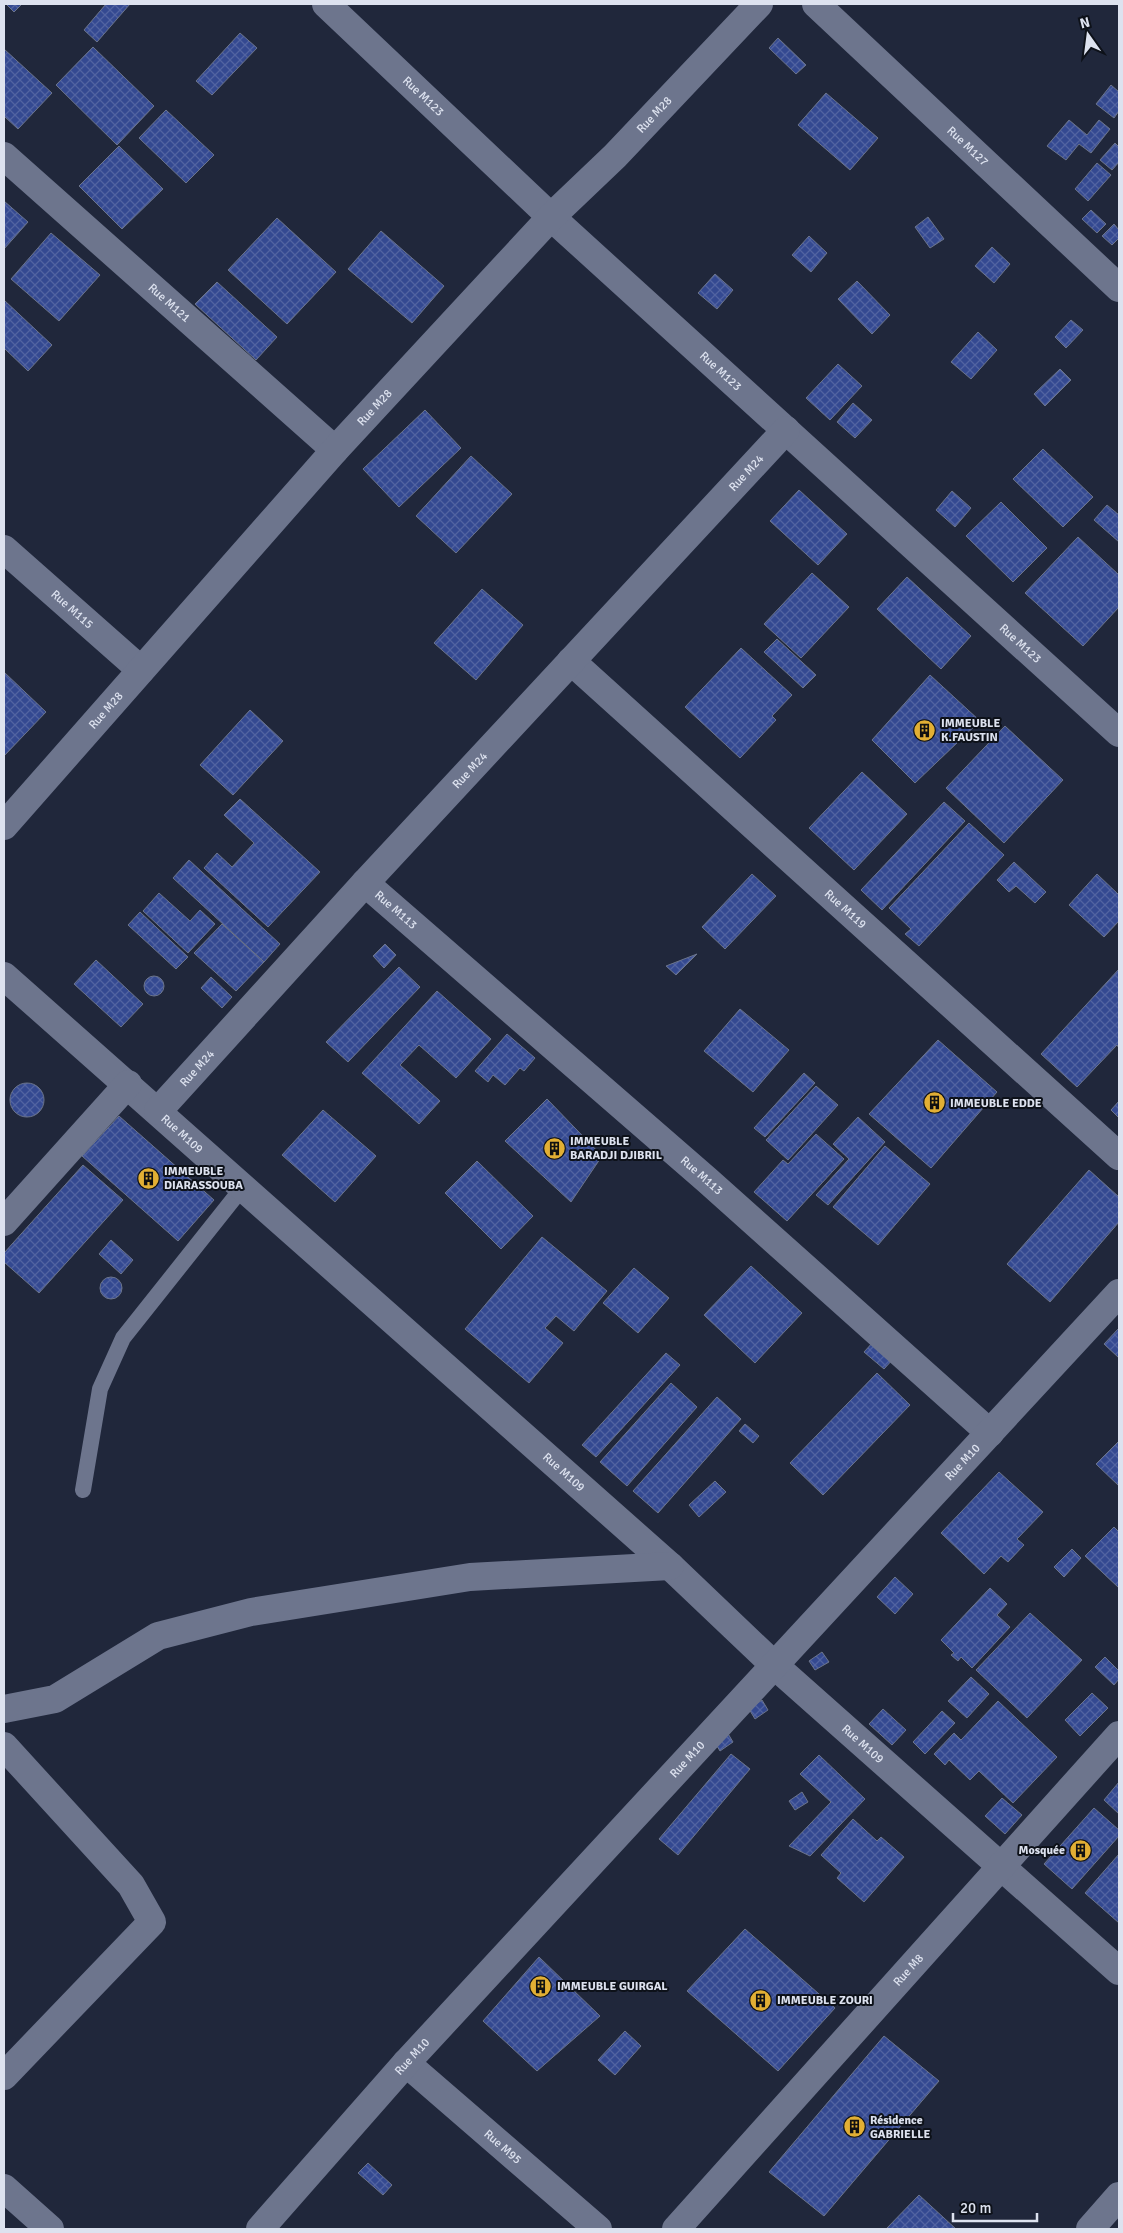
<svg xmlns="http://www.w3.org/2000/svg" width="1123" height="2233" font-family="Signika,sans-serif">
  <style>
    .building { fill: url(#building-cross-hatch); stroke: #6b748b }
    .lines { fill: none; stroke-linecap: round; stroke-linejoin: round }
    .service { stroke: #6d758d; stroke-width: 16 }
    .minor { stroke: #6d758d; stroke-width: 28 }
    .labels { text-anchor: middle; stroke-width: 4; stroke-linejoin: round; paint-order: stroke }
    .street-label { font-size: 12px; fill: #dde2ef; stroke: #0d1119 }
    .poi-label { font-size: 12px; font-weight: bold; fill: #dde2ef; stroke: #0d1119; text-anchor: start }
  </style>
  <defs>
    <pattern id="building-cross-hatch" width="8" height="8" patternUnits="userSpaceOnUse" patternTransform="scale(1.25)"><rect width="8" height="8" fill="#344991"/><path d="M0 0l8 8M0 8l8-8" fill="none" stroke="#5163a1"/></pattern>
  </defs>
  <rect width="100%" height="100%" fill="#20273b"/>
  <g class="building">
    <path d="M 6,4 L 22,4 L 14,12 Z"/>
    <path d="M 106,4 L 130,4 L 97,42 L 84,30 Z"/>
    <path d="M 240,33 L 257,48 L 212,95 L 196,81 Z"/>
    <path d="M 778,38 L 806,65 L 796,74 L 769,48 Z"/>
    <path d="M 93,47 L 154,106 L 117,145 L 56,85 Z"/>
    <path d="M 4,49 L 52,93 L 18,129 L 4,116 Z"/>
    <path d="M 1111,85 L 1119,92 L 1119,111 L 1114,118 L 1096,104 Z"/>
    <path d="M 826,93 L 878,138 L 850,170 L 798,125 Z"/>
    <path d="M 166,110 L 214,155 L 186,183 L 139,138 Z"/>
    <path d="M 1069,120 L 1087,135 L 1099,120 L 1110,129 L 1091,153 L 1079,144 L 1066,160 L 1047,146 Z"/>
    <path d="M 1115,143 L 1119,147 L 1119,162 L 1112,170 L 1100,160 Z"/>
    <path d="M 119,146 L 163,189 L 122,229 L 79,186 Z"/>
    <path d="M 1097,163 L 1111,175 L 1088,201 L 1075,189 Z"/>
    <path d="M 4,201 L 28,222 L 4,249 Z"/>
    <path d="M 1091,210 L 1106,224 L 1097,233 L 1082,219 Z"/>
    <path d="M 928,217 L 944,239 L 930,248 L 915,227 Z"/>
    <path d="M 277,218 L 336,272 L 287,324 L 228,270 Z"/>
    <path d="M 1114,224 L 1119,230 L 1119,238 L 1112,245 L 1102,236 Z"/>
    <path d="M 381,231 L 444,286 L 412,323 L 348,269 Z"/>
    <path d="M 51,233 L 100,275 L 59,321 L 11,279 Z"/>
    <path d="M 809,236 L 827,253 L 811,272 L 792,255 Z"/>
    <path d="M 992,247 L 1010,264 L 994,283 L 975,266 Z"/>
    <path d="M 715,274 L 733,290 L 717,309 L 698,293 Z"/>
    <path d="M 857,281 L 890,315 L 872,334 L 838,299 Z"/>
    <path d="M 217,282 L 277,337 L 256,360 L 195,304 Z"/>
    <path d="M 4,300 L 52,345 L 28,371 L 4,348 Z"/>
    <path d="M 1071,320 L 1083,330 L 1066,348 L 1055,337 Z"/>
    <path d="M 978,332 L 997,350 L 971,379 L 951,362 Z"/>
    <path d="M 838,364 L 862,386 L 830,420 L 806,398 Z"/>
    <path d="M 1060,369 L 1071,380 L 1045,406 L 1034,394 Z"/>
    <path d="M 853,403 L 872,420 L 855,438 L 837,422 Z"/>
    <path d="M 425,410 L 461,448 L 399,507 L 363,469 Z"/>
    <path d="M 1043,449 L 1093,497 L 1063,527 L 1013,479 Z"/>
    <path d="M 471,456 L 512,494 L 456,553 L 416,516 Z"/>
    <path d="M 799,490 L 847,534 L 818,565 L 770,521 Z"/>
    <path d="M 952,491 L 971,508 L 955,527 L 936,510 Z"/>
    <path d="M 1001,502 L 1047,548 L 1013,582 L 966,536 Z"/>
    <path d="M 1107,505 L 1119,515 L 1119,542 L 1094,520 Z"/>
    <path d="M 1078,537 L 1119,575 L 1119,607 L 1083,646 L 1025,593 Z"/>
    <path d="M 812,573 L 849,607 L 801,658 L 764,624 Z"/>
    <path d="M 907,577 L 971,636 L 941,669 L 877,609 Z"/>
    <path d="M 482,589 L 523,625 L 476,680 L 434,643 Z"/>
    <path d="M 777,639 L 816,675 L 803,688 L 764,652 Z"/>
    <path d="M 741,648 L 792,695 L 772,716 L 776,720 L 740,758 L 685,707 Z"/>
    <path d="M 4,672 L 46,712 L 4,756 Z"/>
    <path d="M 930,675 L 980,721 L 915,783 L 872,740 Z"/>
    <path d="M 250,710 L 283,741 L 233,795 L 200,765 Z"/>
    <path d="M 1005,726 L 1063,780 L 1004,843 L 946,788 Z"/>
    <path d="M 862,772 L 907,814 L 854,870 L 809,828 Z"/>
    <path d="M 240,799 L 320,872 L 268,927 L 204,868 L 217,853 L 232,867 L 254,843 L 224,815 Z"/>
    <path d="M 944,802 L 965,821 L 882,910 L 861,890 Z"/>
    <path d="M 969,823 L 1004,855 L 919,946 L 905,934 L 911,929 L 889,908 Z"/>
    <path d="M 189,860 L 280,944 L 264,962 L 173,878 Z"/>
    <path d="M 1014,862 L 1046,892 L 1035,903 L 1016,886 L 1009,892 L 997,880 Z"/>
    <path d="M 752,874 L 776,896 L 725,949 L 702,927 Z"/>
    <path d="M 1097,874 L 1119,895 L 1119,921 L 1104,937 L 1069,905 Z"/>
    <path d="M 159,893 L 190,921 L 200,910 L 215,924 L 188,953 L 143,911 Z"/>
    <path d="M 140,912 L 188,957 L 176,969 L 128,925 Z"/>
    <path d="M 222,924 L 264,962 L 236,991 L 194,953 Z"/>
    <path d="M 385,944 L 396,955 L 384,968 L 373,956 Z"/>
    <path d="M 697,954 L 676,975 L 666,966 Z"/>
    <path d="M 96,960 L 143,1004 L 121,1027 L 74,984 Z"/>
    <path d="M 399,967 L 420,987 L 348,1062 L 326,1042 Z"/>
    <path d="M 1119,969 L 1119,1048 L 1117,1045 L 1077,1087 L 1041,1054 Z"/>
    <circle cx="154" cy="986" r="10"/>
    <path d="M 211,977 L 232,997 L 222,1008 L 201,988 Z"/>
    <path d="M 437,991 L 491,1039 L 456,1078 L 419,1045 L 400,1065 L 440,1101 L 419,1124 L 362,1073 Z"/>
    <path d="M 740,1009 L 789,1050 L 753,1092 L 704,1051 Z"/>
    <path d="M 507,1034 L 535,1058 L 524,1071 L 520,1068 L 505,1085 L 493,1075 L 488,1082 L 475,1071 Z"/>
    <path d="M 938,1040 L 997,1092 L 931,1168 L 869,1114 Z"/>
    <path d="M 804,1073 L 815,1083 L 765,1137 L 754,1128 Z"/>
    <circle cx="27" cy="1100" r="17"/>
    <path d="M 816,1086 L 838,1105 L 788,1160 L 766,1140 Z"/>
    <path d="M 547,1099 L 602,1156 L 571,1202 L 505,1141 Z"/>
    <path d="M 1119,1101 L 1119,1118 L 1111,1110 Z"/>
    <path d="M 323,1110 L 376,1156 L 335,1202 L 282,1155 Z"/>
    <path d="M 119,1116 L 214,1200 L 178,1241 L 82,1156 Z"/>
    <path d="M 858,1117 L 885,1142 L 828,1205 L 816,1195 L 849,1159 L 833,1144 Z"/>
    <path d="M 816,1134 L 844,1159 L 787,1221 L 754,1192 L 783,1160 L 788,1164 Z"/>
    <path d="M 885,1146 L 930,1184 L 878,1245 L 833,1207 Z"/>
    <path d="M 477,1161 L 533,1216 L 501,1249 L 445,1193 Z"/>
    <path d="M 83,1165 L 123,1200 L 39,1293 L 4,1262 L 4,1253 Z"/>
    <path d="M 1089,1170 L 1119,1197 L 1119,1222 L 1050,1302 L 1007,1264 Z"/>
    <path d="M 542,1237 L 607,1291 L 574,1331 L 556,1316 L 545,1328 L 563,1343 L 529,1383 L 465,1329 Z"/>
    <path d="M 111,1240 L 133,1260 L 121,1274 L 99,1254 Z"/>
    <path d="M 751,1266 L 802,1313 L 755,1363 L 704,1315 Z"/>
    <path d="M 634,1268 L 669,1298 L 638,1333 L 603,1303 Z"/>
    <circle cx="111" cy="1288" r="11"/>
    <path d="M 1119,1328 L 1119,1358 L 1104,1344 Z"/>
    <path d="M 874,1341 L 894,1358 L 884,1369 L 864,1352 Z"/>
    <path d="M 666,1353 L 680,1365 L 596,1457 L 582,1445 Z"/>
    <path d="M 877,1373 L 910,1405 L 823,1495 L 790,1463 Z"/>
    <path d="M 671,1383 L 697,1407 L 627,1486 L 600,1462 Z"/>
    <path d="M 717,1397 L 741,1419 L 658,1513 L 633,1491 Z"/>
    <path d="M 745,1424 L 759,1436 L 753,1443 L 739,1431 Z"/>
    <path d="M 1119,1441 L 1119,1486 L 1096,1464 Z"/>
    <path d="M 999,1472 L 1043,1512 L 1017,1539 L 1024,1545 L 1008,1562 L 1001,1556 L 984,1574 L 941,1533 Z"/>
    <path d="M 715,1481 L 726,1492 L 699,1517 L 689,1505 Z"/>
    <path d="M 1114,1527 L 1119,1532 L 1119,1588 L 1085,1556 Z"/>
    <path d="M 1072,1549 L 1081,1558 L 1064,1577 L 1054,1567 Z"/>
    <path d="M 895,1577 L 913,1594 L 895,1614 L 877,1597 Z"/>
    <path d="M 990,1588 L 1007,1604 L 997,1615 L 1010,1627 L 972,1668 L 961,1657 L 958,1661 L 951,1655 L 954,1653 L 941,1640 Z"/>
    <path d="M 1030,1613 L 1082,1660 L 1027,1718 L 976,1670 Z"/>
    <path d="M 822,1652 L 829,1662 L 815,1670 L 809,1661 Z"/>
    <path d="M 1105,1657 L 1119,1671 L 1119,1679 L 1114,1685 L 1095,1667 Z"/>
    <path d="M 971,1677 L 989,1694 L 967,1718 L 948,1701 Z"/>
    <path d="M 1092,1693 L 1108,1708 L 1080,1736 L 1065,1720 Z"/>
    <path d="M 762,1700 L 768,1710 L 755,1719 L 749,1709 Z"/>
    <path d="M 998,1701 L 1057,1757 L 1013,1803 L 979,1771 L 970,1780 L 949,1760 L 945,1765 L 934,1754 L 954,1733 L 961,1740 Z"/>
    <path d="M 883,1709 L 906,1730 L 892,1745 L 869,1724 Z"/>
    <path d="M 942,1711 L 955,1723 L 925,1754 L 913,1742 Z"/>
    <path d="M 727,1732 L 733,1742 L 720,1751 L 714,1741 Z"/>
    <path d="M 731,1754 L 750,1769 L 678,1855 L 659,1839 Z"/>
    <path d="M 819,1755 L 865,1799 L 810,1856 L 789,1846 L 831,1802 L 800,1774 Z"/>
    <path d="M 1119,1782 L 1119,1814 L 1104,1800 Z"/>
    <path d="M 802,1792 L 808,1802 L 795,1810 L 789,1801 Z"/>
    <path d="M 1002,1798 L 1022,1815 L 1005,1834 L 985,1816 Z"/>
    <path d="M 1094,1808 L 1119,1830 L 1119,1836 L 1072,1889 L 1044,1864 Z"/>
    <path d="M 853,1819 L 877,1841 L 881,1837 L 904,1857 L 864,1902 L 837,1878 L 841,1873 L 821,1855 Z"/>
    <path d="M 1119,1854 L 1119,1923 L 1085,1893 Z"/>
    <path d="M 745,1929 L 835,2008 L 778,2071 L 687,1991 Z"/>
    <path d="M 539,1957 L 600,2016 L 537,2071 L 483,2021 Z"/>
    <path d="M 625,2031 L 641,2046 L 615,2075 L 598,2060 Z"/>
    <path d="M 884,2036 L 939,2081 L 824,2216 L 769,2172 Z"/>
    <path d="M 368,2163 L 392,2185 L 383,2195 L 358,2173 Z"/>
    <path d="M 919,2195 L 956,2229 L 886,2229 Z"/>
  </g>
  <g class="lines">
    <path class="service" d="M 83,1490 L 100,1389 L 123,1338 L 243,1187"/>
    <g class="minor">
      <path id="s1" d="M 326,4 L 551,217 L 1119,733"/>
      <path id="s2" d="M 816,4 L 1119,288"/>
      <path id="s3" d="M 4,156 L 335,450"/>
      <path id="s4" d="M 4,549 L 141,670"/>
      <path id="s5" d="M 571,661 L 1119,1156"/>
      <path id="s6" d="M 4,826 L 335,450 L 551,217 L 615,156 L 759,4"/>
      <path id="s7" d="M 365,883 L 707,1180 L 990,1433"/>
      <path id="s8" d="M 4,976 L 670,1566 L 774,1665 L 1119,1971"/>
      <path id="s9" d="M 158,1111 L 365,883 L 786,430"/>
      <path d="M 4,1222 L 128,1084"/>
      <path d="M 4,1709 L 55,1699 L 158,1636 L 251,1612 L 470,1577 L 670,1566"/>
      <path d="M 4,1746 L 131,1885 L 152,1922 L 4,2076"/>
      <path id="s10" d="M 406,2063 L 598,2229"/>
      <path d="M 4,2188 L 50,2229"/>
      <path id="s11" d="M 260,2229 L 406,2063 L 1119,1293"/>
      <path id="s12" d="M 676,2229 L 1119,1735"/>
      <path d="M 1090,2229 L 1119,2196"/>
    </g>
  </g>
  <defs>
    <symbol id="building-disc" viewBox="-11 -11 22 22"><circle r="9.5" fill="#e2af34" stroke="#0d1119"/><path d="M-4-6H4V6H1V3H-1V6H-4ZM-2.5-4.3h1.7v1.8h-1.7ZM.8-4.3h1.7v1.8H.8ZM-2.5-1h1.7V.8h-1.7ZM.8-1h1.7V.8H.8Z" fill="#111"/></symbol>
  </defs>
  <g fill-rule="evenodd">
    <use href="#building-disc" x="912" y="718" width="25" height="25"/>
    <use href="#building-disc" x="922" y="1090" width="25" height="25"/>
    <use href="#building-disc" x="542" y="1136" width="25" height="25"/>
    <use href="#building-disc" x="136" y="1166" width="25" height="25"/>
    <use href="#building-disc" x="1068" y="1838" width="25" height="25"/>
    <use href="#building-disc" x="528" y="1974" width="25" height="25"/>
    <use href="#building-disc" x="748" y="1988" width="25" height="25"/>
    <use href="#building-disc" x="842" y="2114" width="25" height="25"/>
  </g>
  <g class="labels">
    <g class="street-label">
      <text dy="4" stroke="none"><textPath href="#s1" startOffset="134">Rue M123</textPath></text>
      <text dy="4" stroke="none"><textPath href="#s6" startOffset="964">Rue M28</textPath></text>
      <text dy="4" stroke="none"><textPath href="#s2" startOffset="208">Rue M127</textPath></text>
      <text dy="4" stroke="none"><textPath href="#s3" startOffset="221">Rue M121</textPath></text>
      <text dy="4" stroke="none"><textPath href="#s1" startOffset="539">Rue M123</textPath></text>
      <text dy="4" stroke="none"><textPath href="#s6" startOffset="559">Rue M28</textPath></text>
      <text dy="4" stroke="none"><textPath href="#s9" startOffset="868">Rue M24</textPath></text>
      <text dy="4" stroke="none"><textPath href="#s4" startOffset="91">Rue M115</textPath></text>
      <text dy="4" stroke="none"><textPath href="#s1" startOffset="944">Rue M123</textPath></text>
      <text dy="4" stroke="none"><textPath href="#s6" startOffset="154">Rue M28</textPath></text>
      <text dy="4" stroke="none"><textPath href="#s9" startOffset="462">Rue M24</textPath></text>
      <text dy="4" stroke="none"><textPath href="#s5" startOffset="370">Rue M119</textPath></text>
      <text dy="4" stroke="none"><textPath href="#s7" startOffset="41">Rue M113</textPath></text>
      <text dy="4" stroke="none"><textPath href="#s9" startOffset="58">Rue M24</textPath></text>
      <text dy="4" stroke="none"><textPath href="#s8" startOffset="238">Rue M109</textPath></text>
      <text dy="4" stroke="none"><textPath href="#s7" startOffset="446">Rue M113</textPath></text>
      <text dy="4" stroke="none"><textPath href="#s11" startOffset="1040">Rue M10</textPath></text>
      <text dy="4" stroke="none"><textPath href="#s8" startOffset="748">Rue M109</textPath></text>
      <text dy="4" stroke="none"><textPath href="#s8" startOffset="1152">Rue M109</textPath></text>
      <text dy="4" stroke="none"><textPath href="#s11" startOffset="635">Rue M10</textPath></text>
      <text dy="4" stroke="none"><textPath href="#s12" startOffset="348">Rue M8</textPath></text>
      <text dy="4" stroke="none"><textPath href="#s11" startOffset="230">Rue M10</textPath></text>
      <text dy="4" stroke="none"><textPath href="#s10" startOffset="128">Rue M95</textPath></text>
    </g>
    <g class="poi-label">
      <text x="941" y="727">IMMEUBLE<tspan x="941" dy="14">K.FAUSTIN</tspan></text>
      <text x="950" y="1107">IMMEUBLE EDDE</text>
      <text x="570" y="1145">IMMEUBLE<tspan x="570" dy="14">BARADJI DJIBRIL</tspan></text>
      <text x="164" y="1175">IMMEUBLE<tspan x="164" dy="14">DIARASSOUBA</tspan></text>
      <text x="1065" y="1854" text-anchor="end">Mosquée</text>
      <text x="557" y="1990">IMMEUBLE GUIRGAL</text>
      <text x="777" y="2004">IMMEUBLE ZOURI</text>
      <text x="870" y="2124">Résidence<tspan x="870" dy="14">GABRIELLE</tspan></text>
    </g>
  </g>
  <rect width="1123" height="2233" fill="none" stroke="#dde2ef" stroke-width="10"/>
  <g transform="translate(1088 35) rotate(346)" stroke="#0d1119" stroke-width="4" paint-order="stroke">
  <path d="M0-4L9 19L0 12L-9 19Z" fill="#dde2ef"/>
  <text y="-8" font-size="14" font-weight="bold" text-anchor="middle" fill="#dde2ef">N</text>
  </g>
  <path d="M953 2213v8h84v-8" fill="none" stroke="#dde2ef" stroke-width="2.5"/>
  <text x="960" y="2213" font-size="15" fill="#dde2ef" stroke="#0d1119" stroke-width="4" paint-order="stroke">20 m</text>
</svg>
